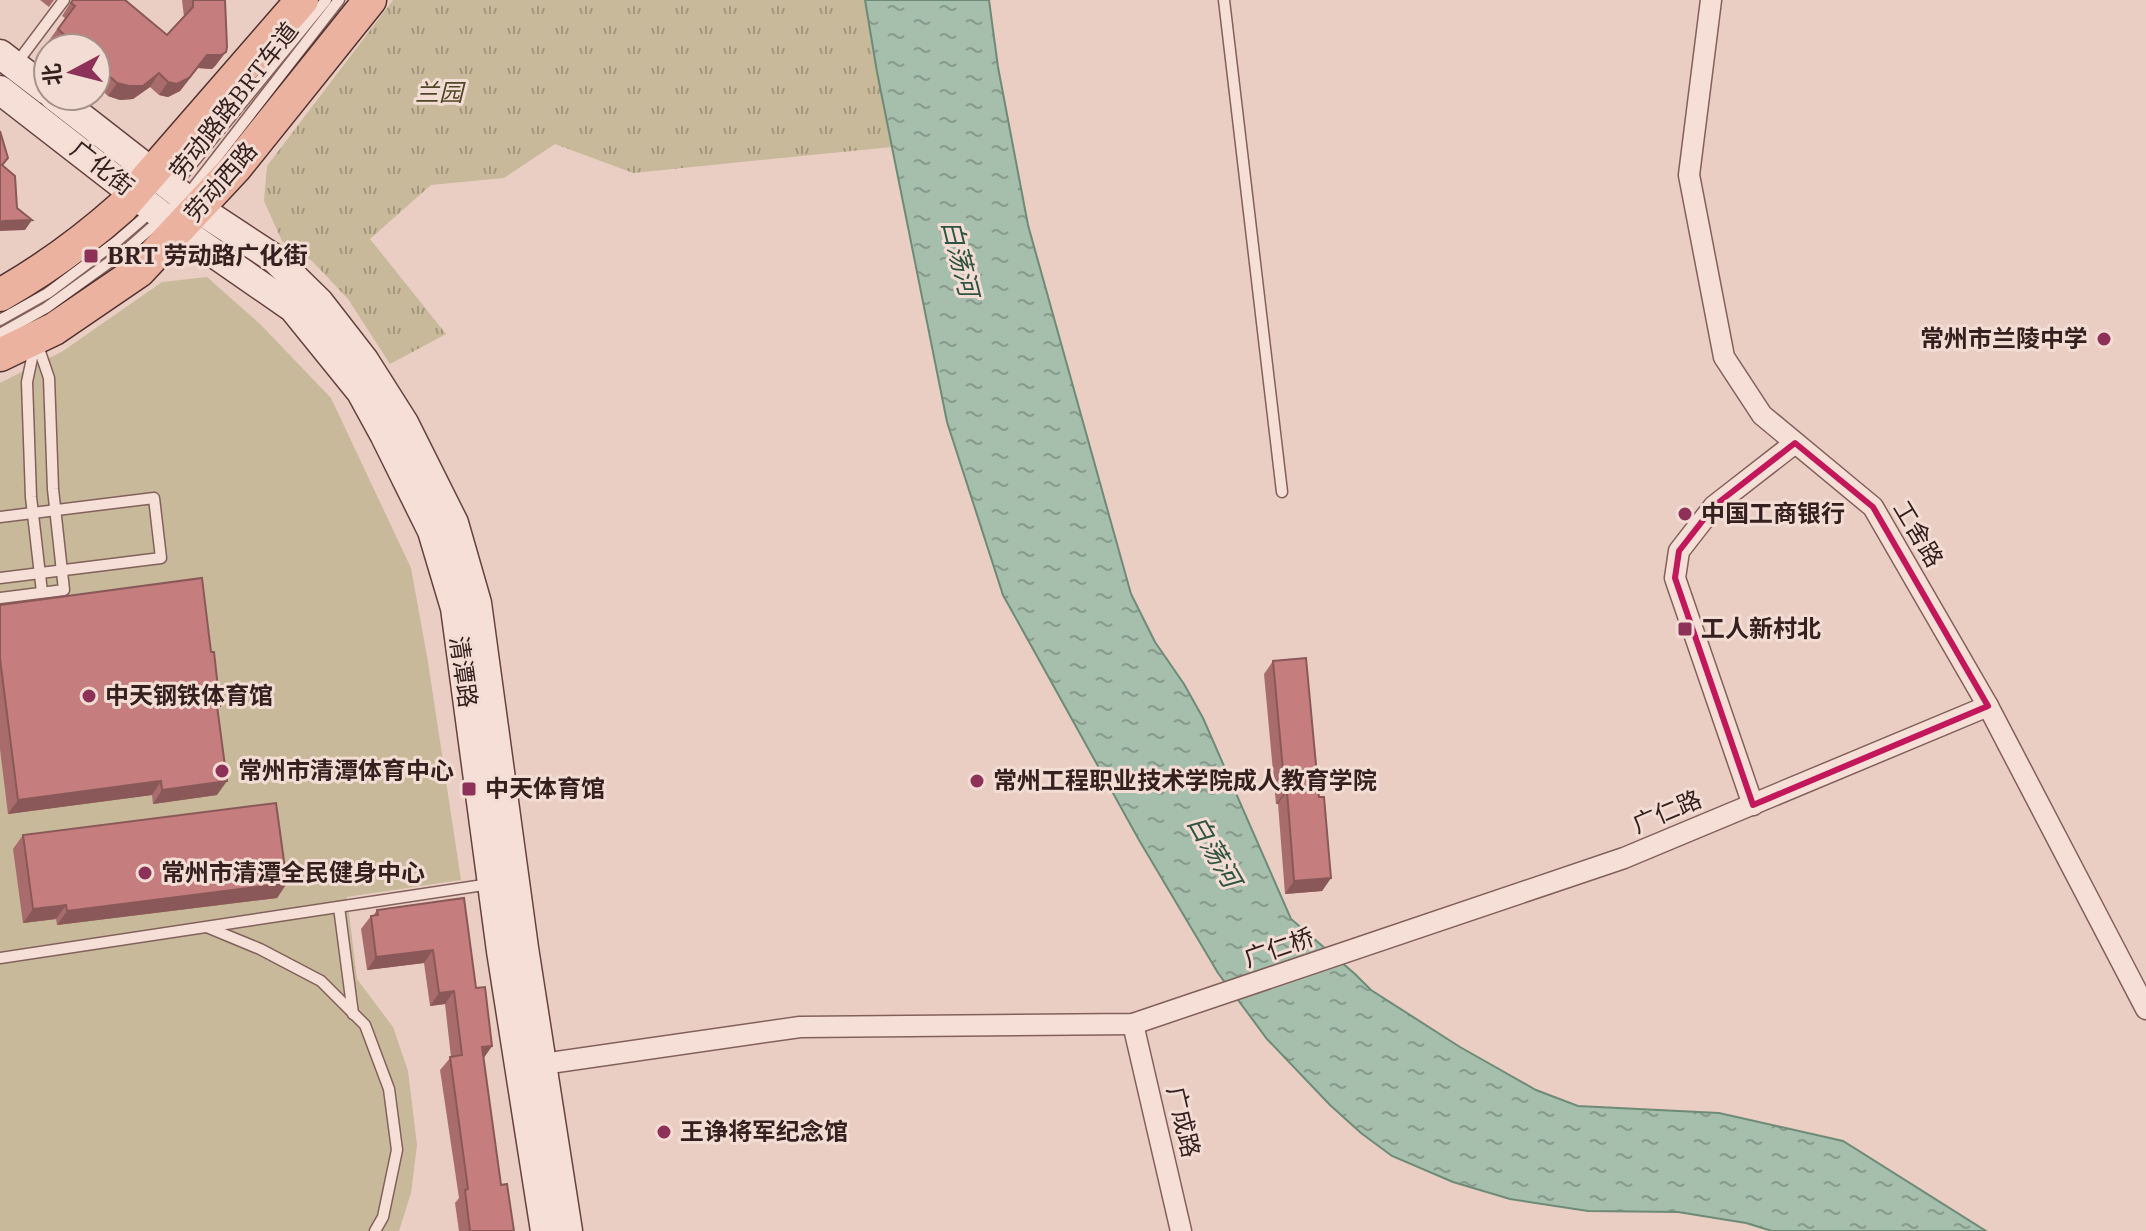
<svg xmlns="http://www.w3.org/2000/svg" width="2146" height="1231" font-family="'IBM Plex Serif','Noto Sans SC',serif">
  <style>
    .grass { fill: #c7b999 }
    .park { fill: url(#park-tufts) }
    .water { fill: url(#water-ripples); stroke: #6d8b77; stroke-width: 2 }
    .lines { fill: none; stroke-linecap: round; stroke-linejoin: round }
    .lane-casing { stroke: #83605c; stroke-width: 13 }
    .street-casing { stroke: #83605c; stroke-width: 23 }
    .secondary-casing { stroke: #65423f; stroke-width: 31 }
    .primary-casing { stroke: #513130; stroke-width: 35 }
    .lane { stroke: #f6dfd7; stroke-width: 10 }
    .street { stroke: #f6dfd7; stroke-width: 20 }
    .secondary { stroke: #f6dfd7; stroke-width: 28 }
    .primary { stroke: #eab29f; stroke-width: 32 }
    .wall { fill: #a96c6c }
    .shaded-wall { fill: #8a5858 }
    .building { fill: #c57d7e; stroke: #8a5858; stroke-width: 2 }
    .marked { fill: none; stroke: #c2185b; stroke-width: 6; stroke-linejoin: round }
    .poi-dot { fill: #8d3159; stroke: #f2dcd3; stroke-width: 3 }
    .labels { text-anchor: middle; stroke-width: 6; stroke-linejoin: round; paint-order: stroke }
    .park-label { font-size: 24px; font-style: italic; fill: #4f4827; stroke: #f2dcd3 }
    .street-label { font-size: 24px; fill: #35201f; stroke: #f2dcd3 }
    .poi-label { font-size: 24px; font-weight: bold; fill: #35201f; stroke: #f2dcd3; text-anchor: start }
    .water-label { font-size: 26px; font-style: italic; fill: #2f5341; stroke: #f2dcd3 }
  </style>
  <defs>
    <pattern id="park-tufts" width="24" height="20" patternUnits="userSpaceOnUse" patternTransform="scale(2)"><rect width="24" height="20" fill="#c7b999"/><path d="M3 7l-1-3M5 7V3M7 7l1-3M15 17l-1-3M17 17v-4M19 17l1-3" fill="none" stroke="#a2967c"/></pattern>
    <pattern id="water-ripples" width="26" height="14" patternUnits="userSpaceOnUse" patternTransform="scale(2)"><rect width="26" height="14" fill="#a6beac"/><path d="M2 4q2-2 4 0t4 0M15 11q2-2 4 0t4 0" fill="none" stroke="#889a8b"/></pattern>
  </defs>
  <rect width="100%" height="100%" fill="#eacec4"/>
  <path class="grass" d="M 207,277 L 260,324 L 331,398 L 411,568 L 428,662 L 461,880 L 347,897 L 357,979 L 393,1027 L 408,1071 L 417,1145 L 411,1193 L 399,1231 L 0,1231 L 0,383 L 63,351 L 162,282 Z"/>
  <path class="park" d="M 393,0 L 865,0 L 892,147 L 633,173 L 555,144 L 504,178 L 431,185 L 370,239 L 446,334 L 390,364 L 348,299 L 312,261 L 282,241 L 264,201 L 267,166 Z"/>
  <path class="water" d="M 865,0 L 989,0 L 998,67 L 1028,225 L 1131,594 L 1155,642 L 1184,684 L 1203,718 L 1291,919 L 1355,974 L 1371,990 L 1460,1047 L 1536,1090 L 1578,1106 L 1719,1113 L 1843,1141 L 1986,1231 L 1772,1231 L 1746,1223 L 1678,1212 L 1588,1211 L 1510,1199 L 1453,1182 L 1392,1156 L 1361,1133 L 1330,1105 L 1267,1039 L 1218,973 L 1139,840 L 1003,595 L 947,422 L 877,72 Z"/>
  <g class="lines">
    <defs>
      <g id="lane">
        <path d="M 1224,0 L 1282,492"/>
        <path d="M 16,64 L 64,0"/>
        <path d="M 173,187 L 326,0"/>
        <path d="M 0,320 L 48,293 L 116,242 L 152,211"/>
        <path d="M 0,334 L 46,308 L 125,251 L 186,197 L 339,0"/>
        <path d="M 35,344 L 27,382 L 31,497 L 42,592"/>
        <path d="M 0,517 L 154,498 L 161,558 L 0,578"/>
        <path d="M 0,598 L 64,590 L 53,489 L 49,378 L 36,340"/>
        <path d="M 339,907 L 353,1014"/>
        <path d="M 209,928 L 260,949 L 321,981 L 365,1025 L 389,1089 L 397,1150 L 383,1217 L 375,1231"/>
        <path d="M 0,958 L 490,884"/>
      </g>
      <g id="street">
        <path d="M 1711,0 L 1689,175 L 1724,357 L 1762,415 L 1873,507 L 1988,706 L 2146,1009"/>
        <path d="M 1753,805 L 1675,578 L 1679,551 L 1714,506 L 1795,443"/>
        <path d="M 1133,1024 L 1181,1231"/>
        <path d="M 529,1066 L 800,1027 L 1133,1024 L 1624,858 L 1988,706"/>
      </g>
      <g id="secondary">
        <path d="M 0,54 L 48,91"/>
        <path d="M 0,90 L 179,229 L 293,308 L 361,392 L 384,434 L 432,531 L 455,608 L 501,951 L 545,1231"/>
        <path d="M 54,96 L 199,209 L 275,259 L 319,302 L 364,360 L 404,423 L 454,523 L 477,603 L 524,948 L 568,1231"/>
      </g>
      <g id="primary">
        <path d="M 0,295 C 44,270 84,241 122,207 L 302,0"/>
        <path d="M 0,355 L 54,329 L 139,271 L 236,167 L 370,0"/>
      </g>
    </defs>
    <use href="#lane" class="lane-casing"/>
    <use href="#street" class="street-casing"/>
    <use href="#secondary" class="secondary-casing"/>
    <use href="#primary" class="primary-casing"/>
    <use href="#lane" class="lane"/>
    <use href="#street" class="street"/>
    <use href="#secondary" class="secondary"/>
    <use href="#primary" class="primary"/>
  </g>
  <g class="wall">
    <path d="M 40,0 L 54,0 L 49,7 Z"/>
    <path d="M 72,0 L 125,0 L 167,35 L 184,17 L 182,0 L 225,0 L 216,65 L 212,69 L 198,68 L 180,91 L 168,97 L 159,95 L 150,87 L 133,99 L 120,100 L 108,96 L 96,85 L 96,48 L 55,48 L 48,42 L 65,18 L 62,16 Z"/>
    <path d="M 0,605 L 211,652 L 220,706 L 218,709 L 217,795 L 153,804 L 152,795 L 8,814 L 0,749 Z"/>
    <path d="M 1273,661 L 1319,797 L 1331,878 L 1322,891 L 1285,894 L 1278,804 L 1276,804 L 1264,674 Z"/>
    <path d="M 23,835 L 287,883 L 277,898 L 57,925 L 56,919 L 23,923 L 13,849 Z"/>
    <path d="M 464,898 L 476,988 L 492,1046 L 483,1059 L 501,1185 L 514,1231 L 459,1231 L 455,1203 L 459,1198 L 440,1070 L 451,1057 L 445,1004 L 430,1006 L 424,963 L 367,970 L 361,929 L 371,916 L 373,916 L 377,910 Z"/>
  </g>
  <g class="shaded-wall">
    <path d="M 226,52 L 216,65 L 212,69 L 198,68 L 180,91 L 168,97 L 159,95 L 168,82 L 207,55 Z"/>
    <path d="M 159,73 L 150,87 L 133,99 L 120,100 L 108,96 L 117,83 Z"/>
    <path d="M 32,220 L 25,230 L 0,231 L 0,223 L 3,221 Z"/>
    <path d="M 161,781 L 152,795 L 8,814 L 18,800 Z"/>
    <path d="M 227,781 L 217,795 L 153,804 L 162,790 Z"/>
    <path d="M 1287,791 L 1278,804 L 1276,804 L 1285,792 Z"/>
    <path d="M 1331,878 L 1322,891 L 1285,894 L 1294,881 Z"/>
    <path d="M 287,883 L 277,898 L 57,925 L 67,911 Z"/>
    <path d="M 66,905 L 56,919 L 23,923 L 33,909 Z"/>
    <path d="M 433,950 L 424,963 L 367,970 L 376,957 Z"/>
    <path d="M 454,991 L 445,1004 L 430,1006 L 439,993 Z"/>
    <path d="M 492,1046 L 483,1059 L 482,1047 Z"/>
  </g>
  <g class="building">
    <path d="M 73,0 L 125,0 L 167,35 L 193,7 L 193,0 L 225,0 L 227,47 L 226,52 L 221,55 L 207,55 L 189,78 L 177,84 L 168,82 L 159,73 L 143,86 L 129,86 L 117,83 L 96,64 L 96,48 L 79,48 L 58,29 L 75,6 L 71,3 Z"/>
    <path d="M 0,131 L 8,158 L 2,165 L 15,176 L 17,208 L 32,220 L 3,221 L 0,223 Z"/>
    <path d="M 202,578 L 211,652 L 214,652 L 220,706 L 217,706 L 227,781 L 162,790 L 161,781 L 18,800 L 0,659 L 0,605 Z"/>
    <path d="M 1306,658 L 1319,797 L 1324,797 L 1331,878 L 1294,881 L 1287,791 L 1285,792 L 1273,661 Z"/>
    <path d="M 276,803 L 287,883 L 67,911 L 66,905 L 33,909 L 23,835 Z"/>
    <path d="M 464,898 L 476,988 L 485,987 L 492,1046 L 482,1047 L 501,1185 L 507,1184 L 514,1231 L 470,1231 L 465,1190 L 468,1189 L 450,1057 L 462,1055 L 454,991 L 439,993 L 433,950 L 376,957 L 371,916 L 378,915 L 377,910 Z"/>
  </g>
  <path class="marked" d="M 1795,443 L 1873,507 L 1988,706 L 1753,805 L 1675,578 L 1679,551 L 1714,506 Z"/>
  <g class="poi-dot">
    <rect x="83" y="248" width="16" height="16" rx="4"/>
    <circle cx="2104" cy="339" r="8"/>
    <circle cx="1685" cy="514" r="8"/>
    <rect x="1677" y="621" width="16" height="16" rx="4"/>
    <circle cx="89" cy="696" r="8"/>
    <circle cx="222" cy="771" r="8"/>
    <circle cx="977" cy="781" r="8"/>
    <rect x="461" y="781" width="16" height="16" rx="4"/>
    <circle cx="145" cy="873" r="8"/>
    <circle cx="664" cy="1132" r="8"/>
  </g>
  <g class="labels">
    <g class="park-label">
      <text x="439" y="101">兰园</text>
    </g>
    <g class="street-label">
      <text transform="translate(234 101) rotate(-52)" y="8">劳动路路BRT车道</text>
      <text transform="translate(102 168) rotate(38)" y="8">广化街</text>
      <text transform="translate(221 182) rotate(-49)" y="8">劳动西路</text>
      <text transform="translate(1918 534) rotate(59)" y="8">工舍路</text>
      <text transform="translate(463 672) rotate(82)" y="8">清潭路</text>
      <text transform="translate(1667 812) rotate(-23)" y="8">广仁路</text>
      <text transform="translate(1279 948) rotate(-19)" y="8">广仁桥</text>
      <text transform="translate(1183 1122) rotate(77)" y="8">广成路</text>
    </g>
    <g class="poi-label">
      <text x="107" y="264">BRT 劳动路广化街</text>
      <text x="2088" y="347" text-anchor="end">常州市兰陵中学</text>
      <text x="1701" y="522">中国工商银行</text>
      <text x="1701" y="637">工人新村北</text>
      <text x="105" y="704">中天钢铁体育馆</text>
      <text x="238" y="779">常州市清潭体育中心</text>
      <text x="993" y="789">常州工程职业技术学院成人教育学院</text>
      <text x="485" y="797">中天体育馆</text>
      <text x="161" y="881">常州市清潭全民健身中心</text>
      <text x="680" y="1140">王诤将军纪念馆</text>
    </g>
    <g class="water-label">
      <text transform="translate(960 258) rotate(76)" y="9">白荡河</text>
      <text transform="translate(1214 851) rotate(60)" y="9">白荡河</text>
    </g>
  </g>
  <g transform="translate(72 72) rotate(263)"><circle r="38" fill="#f2dcd3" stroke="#a6918b" stroke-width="2"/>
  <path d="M0-6L14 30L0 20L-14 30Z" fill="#8d3159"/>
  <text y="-12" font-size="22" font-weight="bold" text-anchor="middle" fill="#35201f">北</text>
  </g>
</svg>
